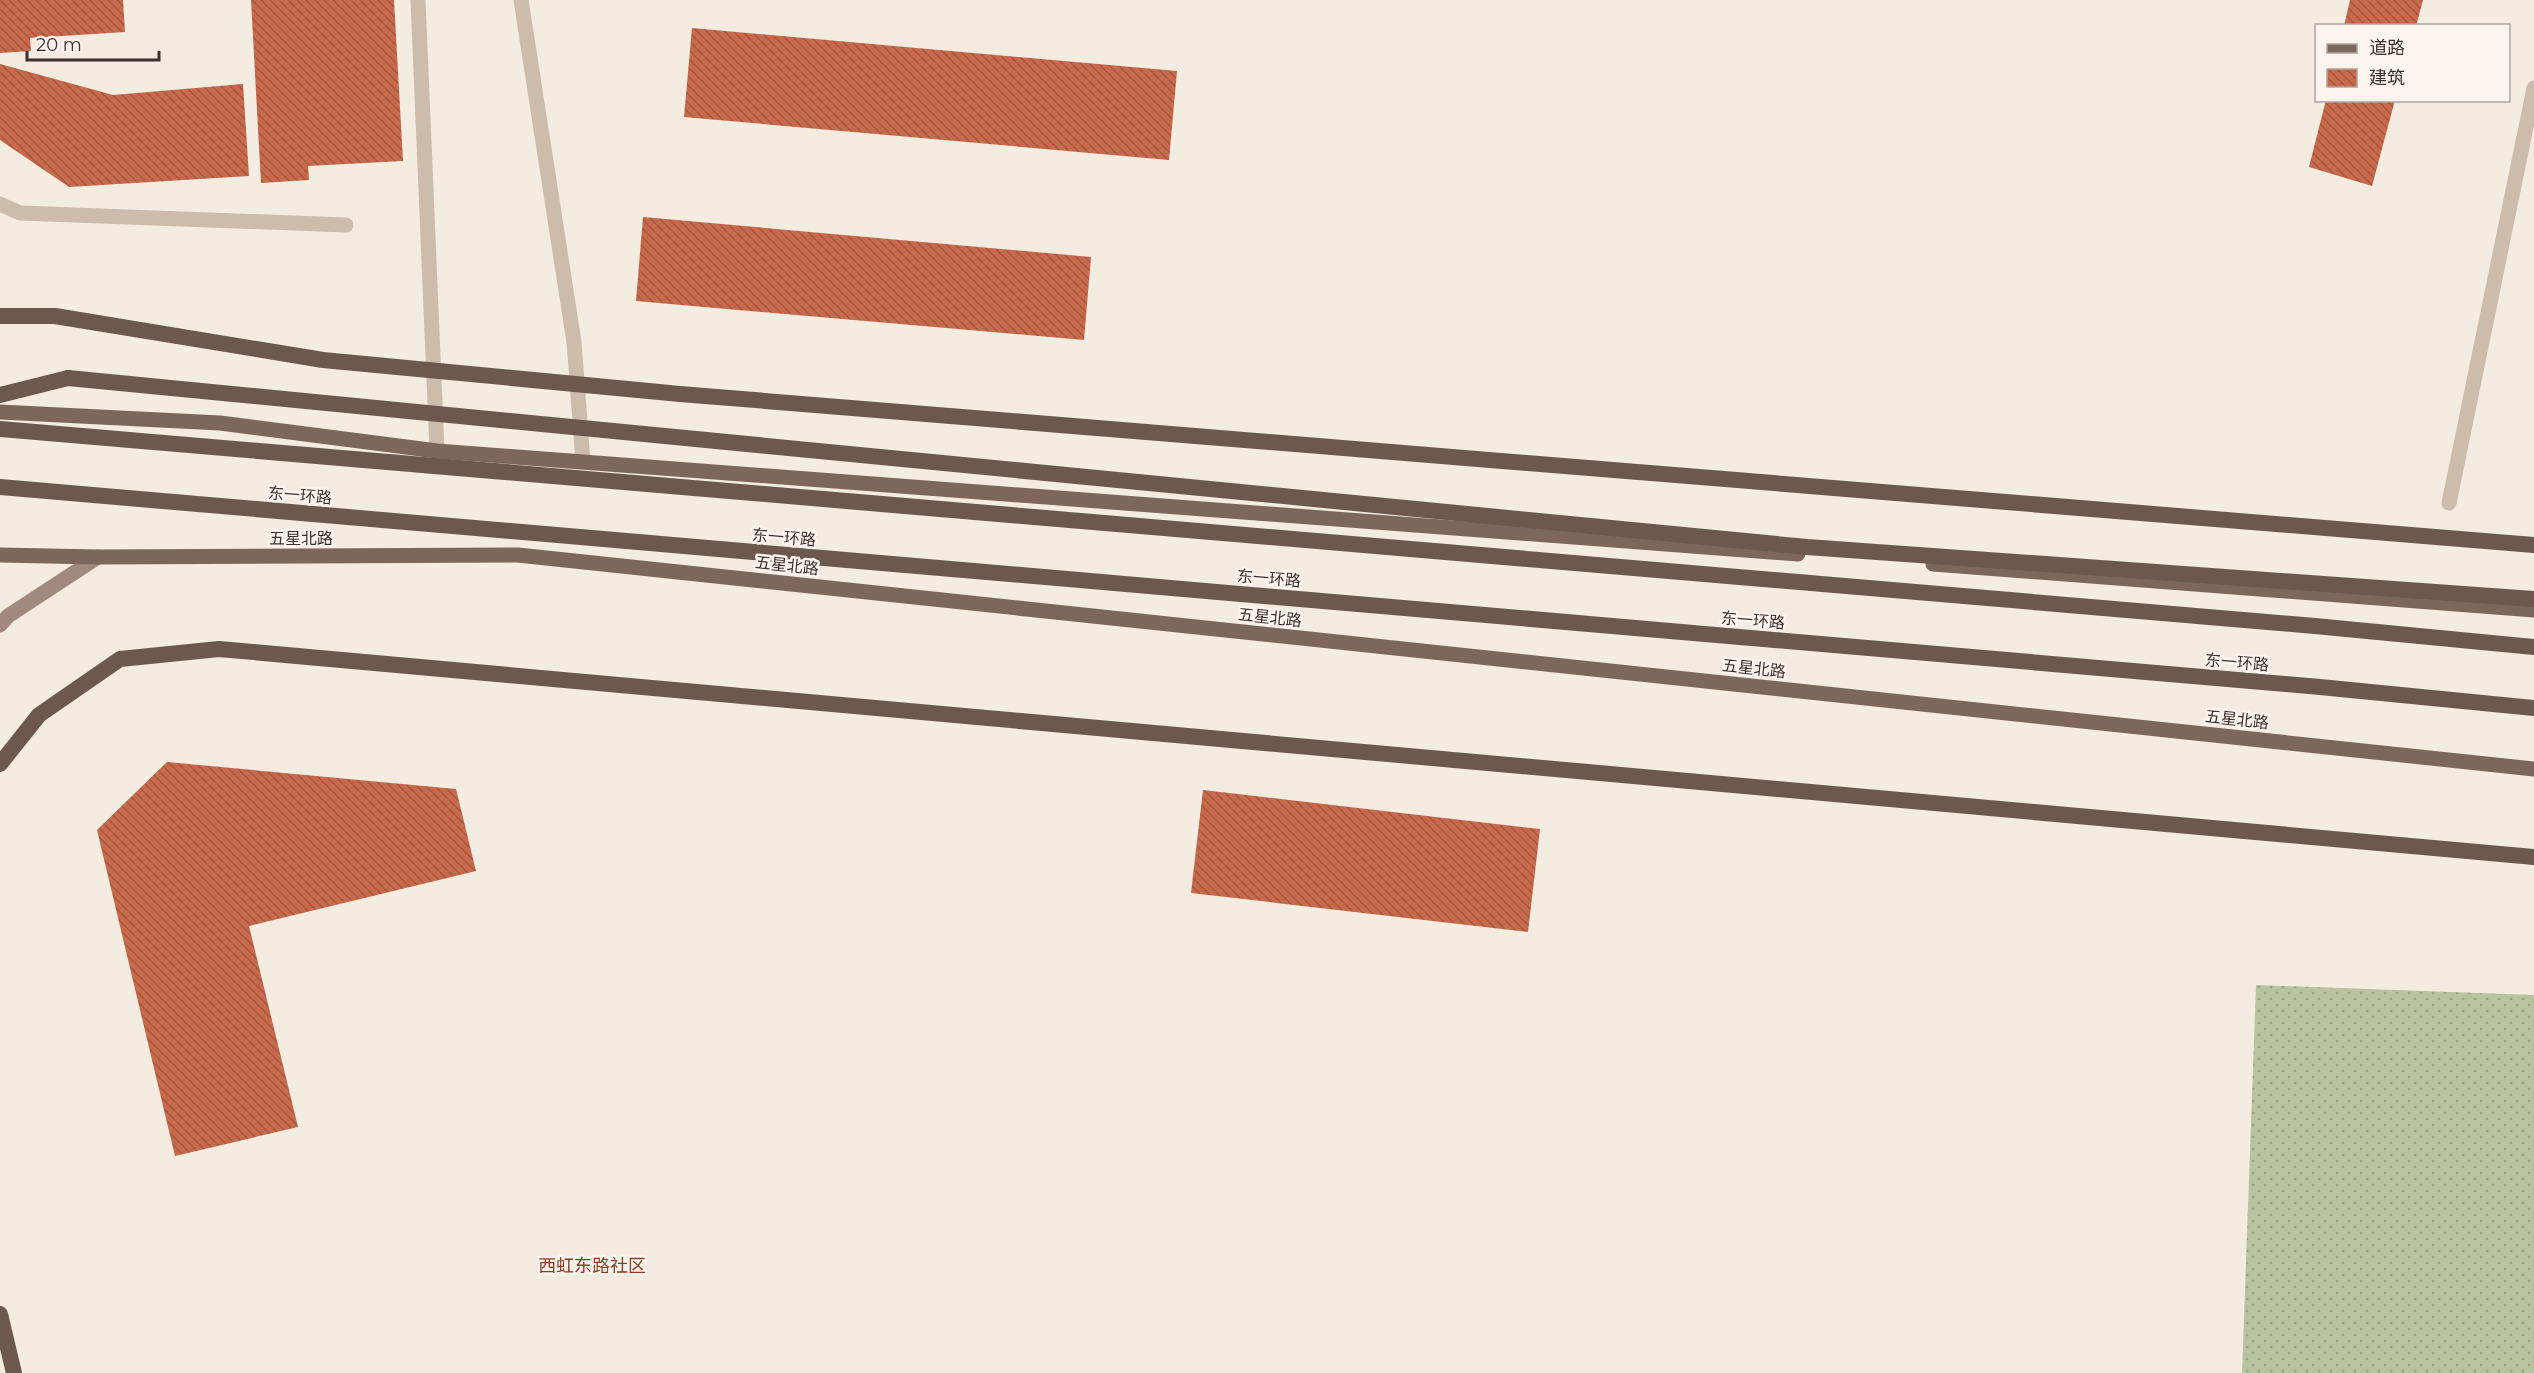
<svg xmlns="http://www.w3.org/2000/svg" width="2534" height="1373" font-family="Montserrat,'Noto Sans SC',sans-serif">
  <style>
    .garden { fill: url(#garden-dots) }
    .building { fill: url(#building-back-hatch) }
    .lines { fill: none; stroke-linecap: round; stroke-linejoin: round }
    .service { stroke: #cdbbac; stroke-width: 15 }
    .minor { stroke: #cdbbac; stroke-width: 15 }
    .secondary { stroke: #a18a7d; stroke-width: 15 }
    .primary { stroke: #7d675c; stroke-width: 15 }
    .trunk { stroke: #6c584f; stroke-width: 16 }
    .trunk-bridge { stroke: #6c584f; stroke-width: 16 }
    .labels { text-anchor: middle; stroke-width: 5; stroke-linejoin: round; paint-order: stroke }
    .street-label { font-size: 16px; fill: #3b302b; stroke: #fbf5ee }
    .neighbourhood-label { font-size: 18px; fill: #8c3b22; stroke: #fbf5ee }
  </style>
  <defs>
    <pattern id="garden-dots" width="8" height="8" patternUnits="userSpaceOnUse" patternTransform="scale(1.5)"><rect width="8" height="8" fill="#b8c4a0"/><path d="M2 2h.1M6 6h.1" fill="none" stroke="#97a083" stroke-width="1.8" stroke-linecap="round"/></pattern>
    <pattern id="building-back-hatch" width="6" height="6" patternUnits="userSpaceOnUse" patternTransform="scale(1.5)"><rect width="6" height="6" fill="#c8694b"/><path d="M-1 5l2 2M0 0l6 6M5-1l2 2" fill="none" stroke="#a4573f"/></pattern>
  </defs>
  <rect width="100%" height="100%" fill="#f4ebe1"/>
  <path class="garden" d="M 2256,985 L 2534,995 L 2534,1373 L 2242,1373 Z"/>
  <g class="building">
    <path d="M 0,0 L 123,0 L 125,32 L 30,38 L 31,51 L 0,53 Z"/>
    <path d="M 251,0 L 394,0 L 403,161 L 308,166 L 309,180 L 261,183 Z"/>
    <path d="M 2350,0 L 2423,0 L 2416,26 L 2344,26 Z"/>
    <path d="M 692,28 L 1177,71 L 1169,160 L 684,117 Z"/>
    <path d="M 0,64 L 113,95 L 243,84 L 249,176 L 69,187 L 0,140 Z"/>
    <path d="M 2326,100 L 2395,100 L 2372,186 L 2309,167 Z"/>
    <path d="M 643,217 L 1091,257 L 1084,340 L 636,301 Z"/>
    <path d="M 167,762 L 456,789 L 476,871 L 249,926 L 298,1127 L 175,1156 L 97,830 Z"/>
    <path d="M 1203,790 L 1540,829 L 1528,932 L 1191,893 Z"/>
  </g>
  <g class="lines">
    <g class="service">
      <path d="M 418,0 L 437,451"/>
      <path d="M 521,0 L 574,342 L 583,462"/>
      <path d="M 0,204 L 20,213 L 346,225"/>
    </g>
    <path class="minor" d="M 2449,503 L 2534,88"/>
    <path class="secondary" d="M 0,625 L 8,616 L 98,557"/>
    <g class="primary">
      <path d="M 0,412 L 220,423 L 437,451 L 1798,554"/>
      <path d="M 0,555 L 98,557 L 518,555 L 2534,769"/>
      <path d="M 1933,564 L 2534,610"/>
    </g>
    <g class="trunk">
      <path d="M 680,394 L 2534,545"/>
      <path d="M 0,395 L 68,378"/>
      <path d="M 0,429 L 2315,626 L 2534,647"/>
      <path d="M 0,487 L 2320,687 L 2534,708"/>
      <path d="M 0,764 L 39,715 L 120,659 L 219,649 L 2534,857"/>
      <path d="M 0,1314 L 14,1373"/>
    </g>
    <g class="trunk-bridge">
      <path d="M 0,316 L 55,316 L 323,360 L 680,394"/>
      <path d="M 68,378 L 1807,547 L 2534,599"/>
    </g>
  </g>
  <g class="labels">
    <g class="street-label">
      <text transform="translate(300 495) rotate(5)" y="6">东一环路</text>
      <text transform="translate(784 537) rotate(5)" y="6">东一环路</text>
      <text x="301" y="544">五星北路</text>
      <text transform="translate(787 565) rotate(6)" y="6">五星北路</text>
      <text transform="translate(1269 578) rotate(5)" y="6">东一环路</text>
      <text transform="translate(1270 617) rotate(6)" y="6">五星北路</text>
      <text transform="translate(1753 620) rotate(5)" y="6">东一环路</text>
      <text transform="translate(2237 662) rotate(5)" y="6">东一环路</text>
      <text transform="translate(1754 668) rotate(6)" y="6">五星北路</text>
      <text transform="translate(2237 719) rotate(6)" y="6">五星北路</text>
    </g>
    <g class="neighbourhood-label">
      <text x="592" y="1272">西虹东路社区</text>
    </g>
  </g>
  <rect x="2315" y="24" width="195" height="78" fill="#fbf5ee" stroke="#aea6a0" stroke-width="1.5"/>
  <rect x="2327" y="44" width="30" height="9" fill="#7d675c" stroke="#aea6a0" stroke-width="1.5"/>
  <text x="2369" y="54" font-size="18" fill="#3b302b">道路</text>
  <rect x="2327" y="69" width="30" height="18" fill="url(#building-back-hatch)" stroke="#aea6a0" stroke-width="1.5"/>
  <text x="2369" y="84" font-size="18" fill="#3b302b">建筑</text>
  <path d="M27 51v9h132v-9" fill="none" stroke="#3b302b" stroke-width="3"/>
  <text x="36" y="51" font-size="18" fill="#3b302b" stroke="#fbf5ee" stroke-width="4.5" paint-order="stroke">20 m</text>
</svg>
